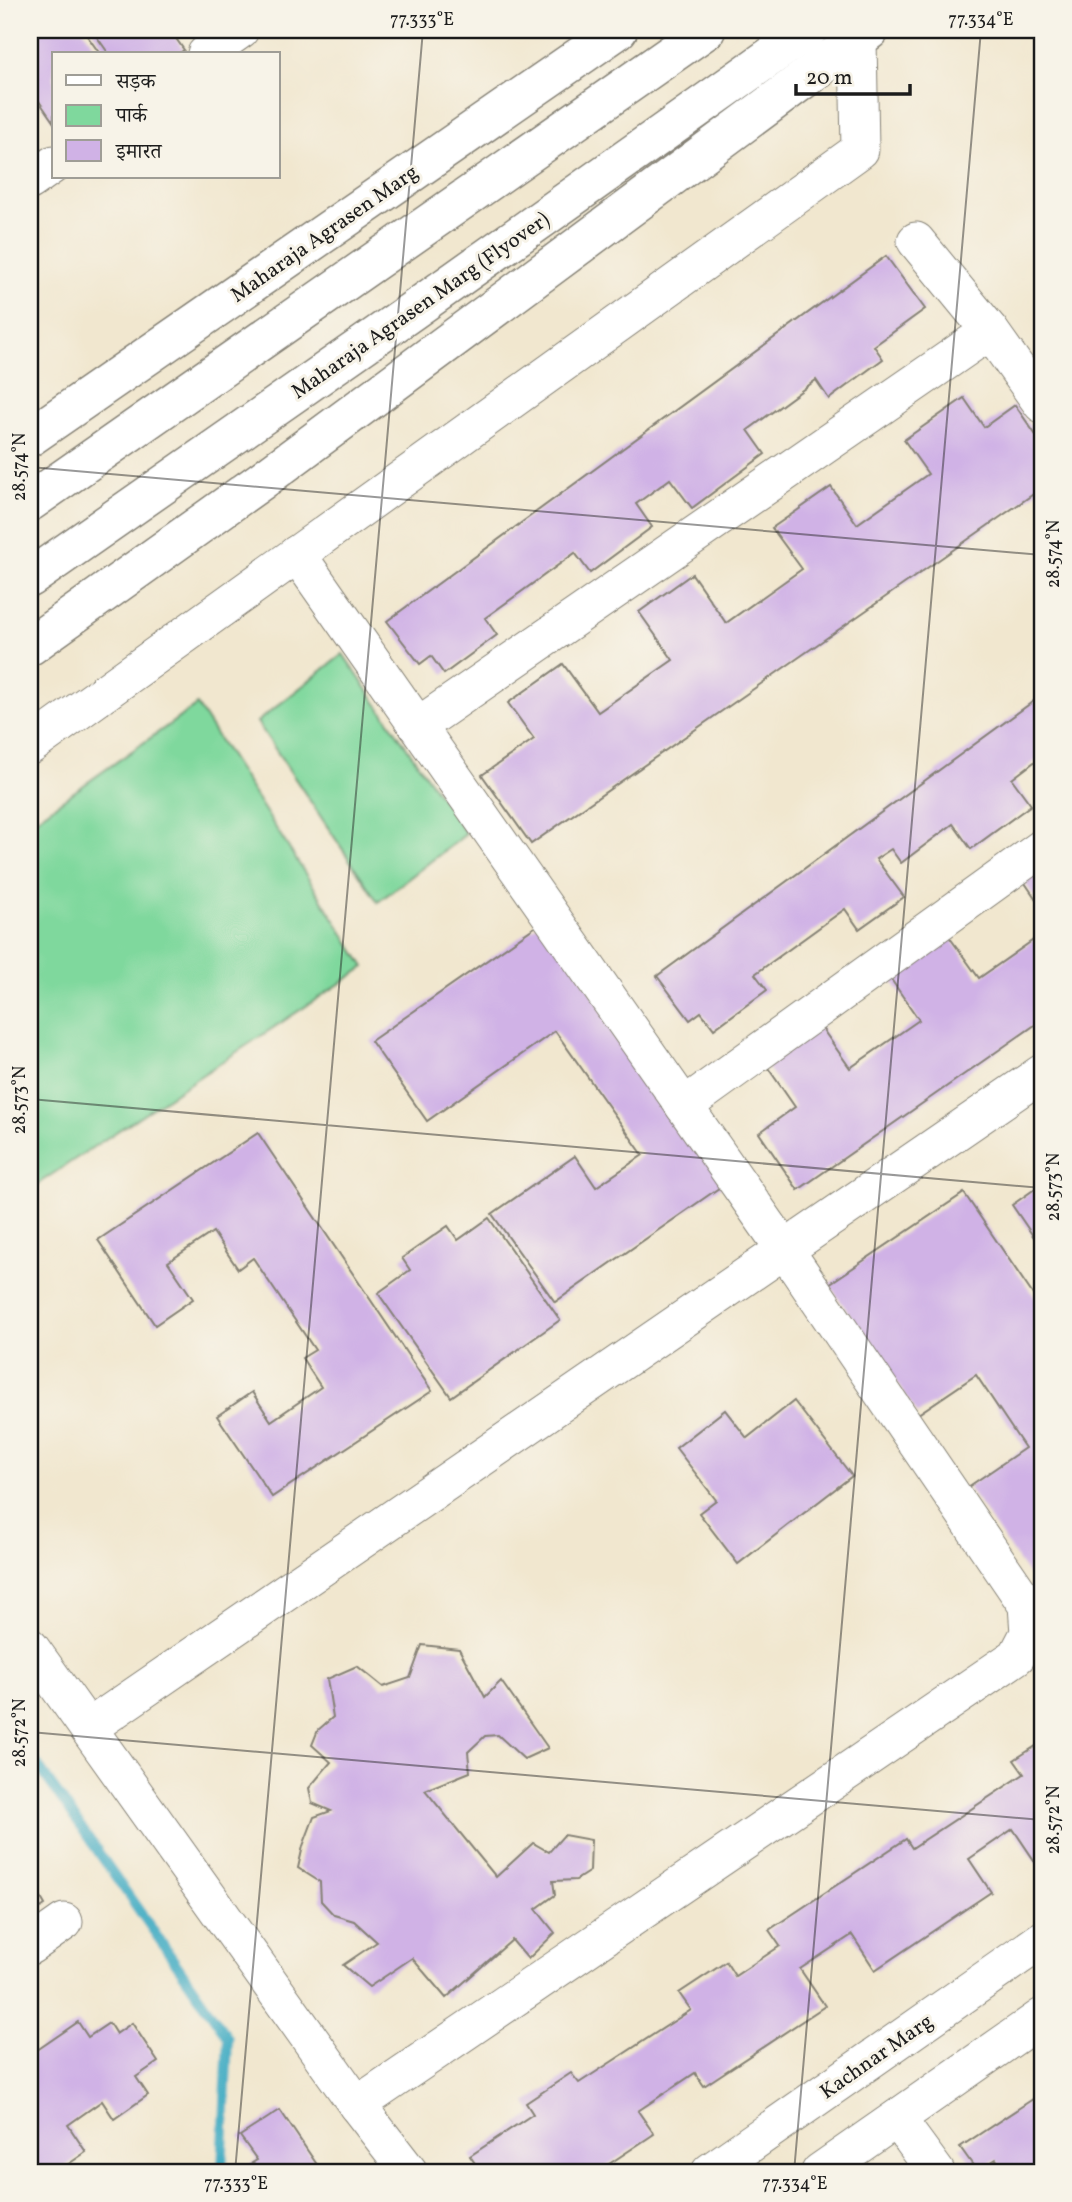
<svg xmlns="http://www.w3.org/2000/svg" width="1072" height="2202" font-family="Vollkorn,'Noto Serif Devanagari',serif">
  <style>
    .green { fill: #7fd89d; stroke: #4e7a5c; stroke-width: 2 }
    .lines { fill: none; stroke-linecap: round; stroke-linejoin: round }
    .stream { stroke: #44adc4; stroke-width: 10 }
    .building { fill: #d0b2e6 }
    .minor-casing { stroke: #868276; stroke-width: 39 }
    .major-casing { stroke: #868276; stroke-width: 41 }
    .minor { stroke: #fff; stroke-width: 37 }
    .major { stroke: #fff; stroke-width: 38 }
    .ticks { fill: none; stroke: #1c1c1c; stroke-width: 2; stroke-opacity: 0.45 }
    .labels { text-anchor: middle; stroke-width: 6; stroke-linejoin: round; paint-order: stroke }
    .street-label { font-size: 21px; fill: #1c1c1c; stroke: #f7f3e8 }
    .neatline { fill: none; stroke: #1c1c1c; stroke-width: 2.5 }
    .ticks-label { font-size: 18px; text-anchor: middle; fill: #1c1c1c }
  </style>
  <rect width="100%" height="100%" fill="#f7f3e8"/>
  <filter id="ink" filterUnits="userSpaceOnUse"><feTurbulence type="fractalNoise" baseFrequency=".0143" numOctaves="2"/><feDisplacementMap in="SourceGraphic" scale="14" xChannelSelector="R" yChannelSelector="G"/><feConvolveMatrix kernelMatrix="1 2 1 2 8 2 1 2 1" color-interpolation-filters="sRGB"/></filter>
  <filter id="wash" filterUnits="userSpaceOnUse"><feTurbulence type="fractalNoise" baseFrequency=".00686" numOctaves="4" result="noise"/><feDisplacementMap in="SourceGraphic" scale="28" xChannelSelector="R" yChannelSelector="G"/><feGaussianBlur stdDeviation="1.57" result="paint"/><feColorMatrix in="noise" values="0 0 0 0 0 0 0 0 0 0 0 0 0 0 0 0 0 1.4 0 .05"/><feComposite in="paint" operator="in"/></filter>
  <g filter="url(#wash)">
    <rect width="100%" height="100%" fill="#f1e7cf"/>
    <g class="green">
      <path d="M 343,654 L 466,834 L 378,902 L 257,722 Z"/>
      <path d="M 197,705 L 365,967 L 30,1189 L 30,823 Z"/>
    </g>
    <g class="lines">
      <path class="stream" d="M 30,1754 L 228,2038 L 222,2172"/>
    </g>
    <g id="blocks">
      <g class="building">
        <path d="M 30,30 L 83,30 L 100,54 L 54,54 L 54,123 L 30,88 Z"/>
        <path d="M 92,30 L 170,30 L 184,50 L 178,54 L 109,54 Z"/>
        <path d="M 886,256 L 925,309 L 874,346 L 883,359 L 829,399 L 816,380 L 748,430 L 765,454 L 692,508 L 670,479 L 636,504 L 652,527 L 590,573 L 575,553 L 485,618 L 497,635 L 444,674 L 431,656 L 420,664 L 387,621 Z"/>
        <path d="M 964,398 L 984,427 L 1015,405 L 1042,444 L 1042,488 L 531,844 L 482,775 L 534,739 L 508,703 L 563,664 L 598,712 L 673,660 L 639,612 L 692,574 L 726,623 L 802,569 L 772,528 L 831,487 L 857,524 L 928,474 L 904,440 Z"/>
        <path d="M 1042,695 L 1042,756 L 1012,779 L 1031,805 L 971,849 L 953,824 L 901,863 L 891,849 L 876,859 L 904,897 L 859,929 L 845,909 L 755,974 L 767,990 L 714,1029 L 701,1012 L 690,1020 L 657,976 Z"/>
        <path d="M 1042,862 L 1042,908 L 1021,877 Z"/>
        <path d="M 542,922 L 726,1183 L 555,1302 L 492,1214 L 575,1156 L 596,1187 L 643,1155 L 555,1031 L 427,1121 L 371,1041 Z"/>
        <path d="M 945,931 L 979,978 L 1042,934 L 1042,1020 L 798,1190 L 759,1133 L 795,1107 L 766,1065 L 821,1027 L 850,1068 L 919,1020 L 886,972 Z"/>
        <path d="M 258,1133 L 432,1391 L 272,1497 L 217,1416 L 252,1392 L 271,1421 L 321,1387 L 302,1358 L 315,1350 L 253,1258 L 238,1269 L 213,1232 L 168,1262 L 193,1299 L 155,1325 L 98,1240 Z"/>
        <path d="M 1042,1184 L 1042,1249 L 1012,1205 Z"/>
        <path d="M 964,1193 L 1042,1308 L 1042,1587 L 1038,1590 L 968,1487 L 1025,1448 L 976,1375 L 918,1414 L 829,1284 Z"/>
        <path d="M 489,1218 L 560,1320 L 451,1397 L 378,1293 L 410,1270 L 402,1258 L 448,1226 L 458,1240 Z"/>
        <path d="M 794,1401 L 852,1476 L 738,1564 L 699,1513 L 716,1500 L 676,1448 L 725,1410 L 747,1438 Z"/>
        <path d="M 422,1645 L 459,1649 L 485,1697 L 501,1681 L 548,1748 L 524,1759 L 498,1735 L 485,1736 L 468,1752 L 470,1772 L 425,1790 L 496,1877 L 533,1843 L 549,1852 L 564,1835 L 591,1840 L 590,1871 L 576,1880 L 553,1881 L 555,1895 L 536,1909 L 555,1933 L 528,1959 L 512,1940 L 446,1998 L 412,1958 L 369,1987 L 343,1965 L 377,1942 L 354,1921 L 334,1915 L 321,1901 L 320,1882 L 298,1868 L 303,1846 L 314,1817 L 331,1811 L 312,1803 L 309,1788 L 331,1762 L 312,1745 L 318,1730 L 333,1717 L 327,1679 L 357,1666 L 383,1687 L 410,1678 Z"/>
        <path d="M 1042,1742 L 1042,1859 L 1036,1863 L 1013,1829 L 969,1859 L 991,1892 L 875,1970 L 852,1935 L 800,1969 L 825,2006 L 704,2086 L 695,2073 L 638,2111 L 654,2134 L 597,2172 L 519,2172 L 517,2170 L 513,2172 L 481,2172 L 470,2156 L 533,2114 L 526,2103 L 571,2073 L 579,2083 L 691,2010 L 679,1993 L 726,1962 L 735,1976 L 780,1946 L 769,1930 L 906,1839 L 912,1848 L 1024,1774 L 1014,1760 Z"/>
        <path d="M 30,1879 L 45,1905 L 30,1915 Z"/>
        <path d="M 78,2022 L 88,2037 L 109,2023 L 116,2034 L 132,2023 L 158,2062 L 136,2077 L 148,2095 L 114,2119 L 102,2101 L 68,2125 L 86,2152 L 57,2172 L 42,2172 L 30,2154 L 30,2055 Z"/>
        <path d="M 1042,2093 L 1042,2172 L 1005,2172 L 996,2159 L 977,2171 L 960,2147 Z"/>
        <path d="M 280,2110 L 322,2172 L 245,2172 L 242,2169 L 257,2160 L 240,2136 Z"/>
      </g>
    </g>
  </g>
  <g filter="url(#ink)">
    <use href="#blocks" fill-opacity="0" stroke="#868276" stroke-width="2"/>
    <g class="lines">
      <defs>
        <g id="minor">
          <path d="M 206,54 L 240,30"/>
          <path d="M 30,181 L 54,164"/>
          <path d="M 916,241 L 990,331 L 1042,404"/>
          <path d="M 297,554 L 785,1250 L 1027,1605 L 1029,1633 L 1017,1656 L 357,2105"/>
          <path d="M 418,726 L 990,331"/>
          <path d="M 30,746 L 860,150 L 858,39 L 851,30"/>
          <path d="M 684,1106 L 1042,848"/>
          <path d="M 30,1647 L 357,2105 L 409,2172"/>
          <path d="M 88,1728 L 1042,1073"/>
          <path d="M 30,1946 L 64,1922"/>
          <path d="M 897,2119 L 936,2172"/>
          <path d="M 710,2172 L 1042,1940"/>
          <path d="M 820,2172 L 1042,2017"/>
        </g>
        <g id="major">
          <path d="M 30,437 L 618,30"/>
          <path d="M 30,502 L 706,30"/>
          <path d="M 30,578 L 412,311 L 808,30"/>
          <path d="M 30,646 L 261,481 L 870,30"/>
        </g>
      </defs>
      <use href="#minor" class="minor-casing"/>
      <use href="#major" class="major-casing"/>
      <use href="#minor" class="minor"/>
      <use href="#major" class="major"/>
    </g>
  </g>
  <path class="ticks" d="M 30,467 L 1042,555M 30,1099 L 1042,1188M 30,1732 L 1042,1820M 235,2172 L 423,30M 794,2172 L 981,30"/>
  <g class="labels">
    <g class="street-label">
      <text transform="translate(324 233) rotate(-35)" y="7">Maharaja Agrasen Marg</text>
      <text transform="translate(420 305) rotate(-35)" y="7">Maharaja Agrasen Marg (Flyover)</text>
      <text transform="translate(876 2056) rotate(-35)" y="7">Kachnar Marg</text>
    </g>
  </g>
  <rect width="1072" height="2202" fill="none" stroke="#f7f3e8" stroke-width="77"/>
  <rect x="52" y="52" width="228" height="126" fill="#f7f3e8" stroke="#9f9d96" stroke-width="2"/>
  <rect x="66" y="75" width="35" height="10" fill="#ffffff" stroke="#9f9d96" stroke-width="2"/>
  <text x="116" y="88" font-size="21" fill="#1c1c1c">सड़क</text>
  <rect x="66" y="105" width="35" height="21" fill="#7fd89d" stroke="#9f9d96" stroke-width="2"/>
  <text x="116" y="122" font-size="21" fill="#1c1c1c">पार्क</text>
  <rect x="66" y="140" width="35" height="21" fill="#d0b2e6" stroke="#9f9d96" stroke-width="2"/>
  <text x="116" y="158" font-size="21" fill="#1c1c1c">इमारत</text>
  <path d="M796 84v10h114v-10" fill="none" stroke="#1c1c1c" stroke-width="3.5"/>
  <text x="806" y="84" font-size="21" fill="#1c1c1c" stroke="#f7f3e8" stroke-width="5" paint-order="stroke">20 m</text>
  <rect x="38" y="38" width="996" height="2126" class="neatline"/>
  <g class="ticks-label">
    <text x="422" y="25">77.333°E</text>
    <text x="981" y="25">77.334°E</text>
    <text transform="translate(19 467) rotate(-90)" y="6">28.574°N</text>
    <text transform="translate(1053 554) rotate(-90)" y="6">28.574°N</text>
    <text transform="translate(19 1100) rotate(-90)" y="6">28.573°N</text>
    <text transform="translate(1053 1187) rotate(-90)" y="6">28.573°N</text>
    <text transform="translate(19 1733) rotate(-90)" y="6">28.572°N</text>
    <text transform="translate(1053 1820) rotate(-90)" y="6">28.572°N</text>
    <text x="236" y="2189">77.333°E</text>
    <text x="795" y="2189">77.334°E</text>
  </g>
</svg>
